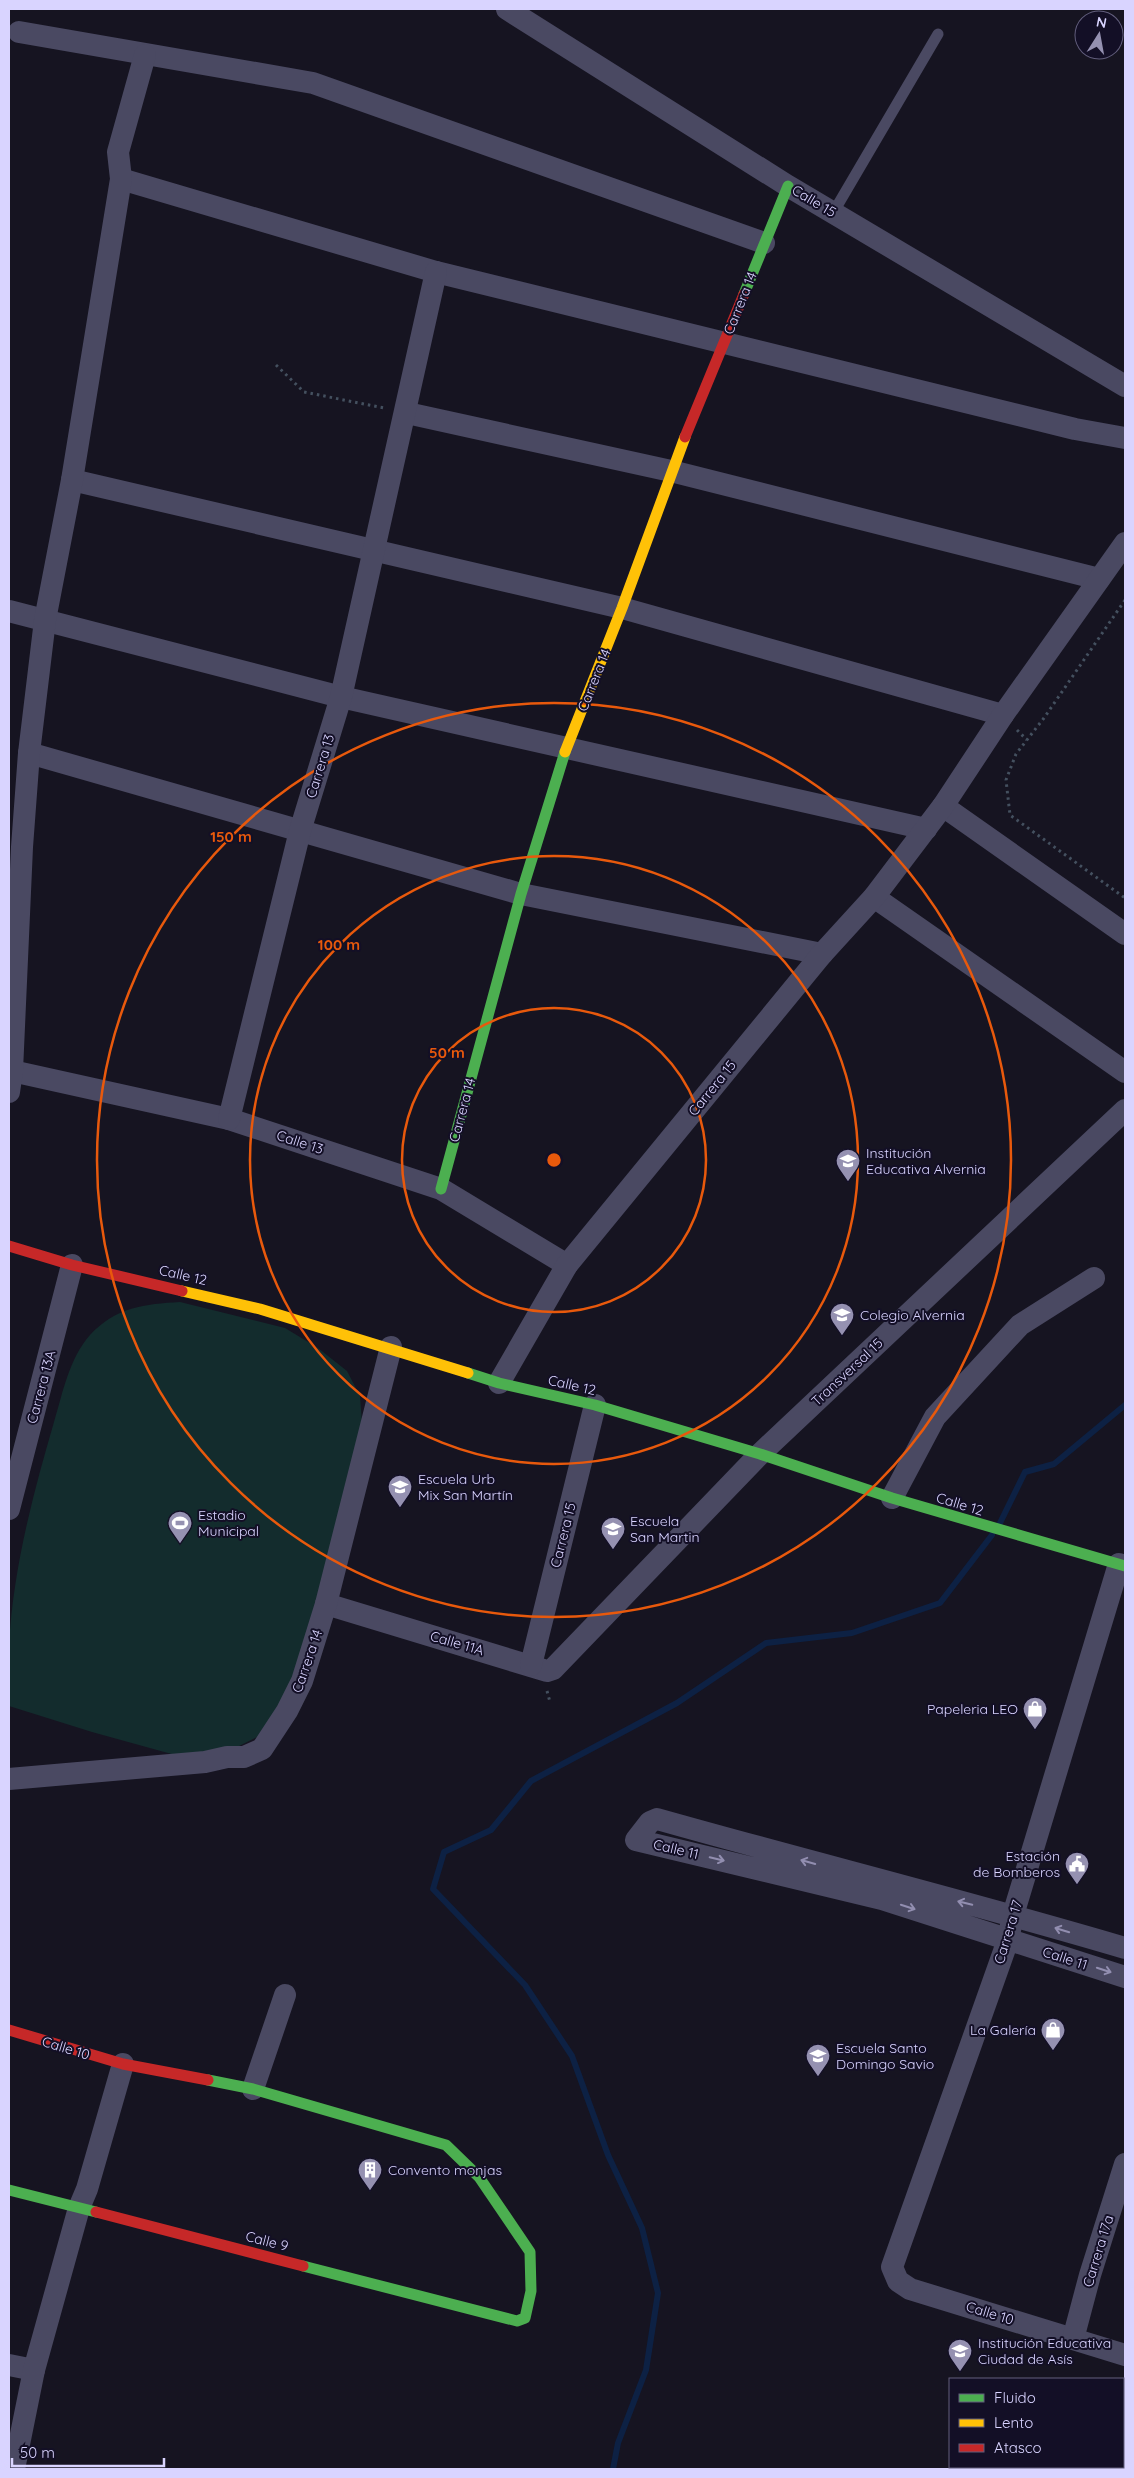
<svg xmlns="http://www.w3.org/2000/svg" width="1134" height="2478" font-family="Quicksand,sans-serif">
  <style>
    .pitch { fill: #132c2d }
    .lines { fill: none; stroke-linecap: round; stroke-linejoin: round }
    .stream { stroke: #0d2144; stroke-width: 6 }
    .path { stroke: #44505f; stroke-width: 3; stroke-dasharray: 2.5 4; stroke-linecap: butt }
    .lane { stroke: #4a4962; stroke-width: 11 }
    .street { stroke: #4a4962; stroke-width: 22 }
    .fast { stroke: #4caf50; stroke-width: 11 }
    .slow { stroke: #ffc107; stroke-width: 11 }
    .jam { stroke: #c62828; stroke-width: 11 }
    .oneway { stroke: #928eb0 }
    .ring { fill: none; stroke: #e8590c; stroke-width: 2.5 }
    .labels { text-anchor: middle; stroke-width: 4; stroke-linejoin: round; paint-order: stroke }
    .street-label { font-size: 14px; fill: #d9d4ff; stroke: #130f26 }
    .poi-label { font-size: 14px; fill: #d9d4ff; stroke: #130f26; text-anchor: start }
    .centre { fill: #e8590c; stroke: #130f26; stroke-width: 2.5 }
    .ring-label { font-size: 15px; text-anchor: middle; font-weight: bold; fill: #e8590c; stroke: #130f26; stroke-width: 4; stroke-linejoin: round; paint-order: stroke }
  </style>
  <rect width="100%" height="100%" fill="#161421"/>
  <path class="pitch" d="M 180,1302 L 285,1328 L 318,1348 L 347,1371 L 360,1396 L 363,1436 L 320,1604 L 273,1729 L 227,1752 L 186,1758 L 92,1732 L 9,1706 C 9,1685 8,1665 9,1645 C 13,1569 33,1494 54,1422 C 63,1392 69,1359 90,1335 C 116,1307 145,1304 180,1302 Z"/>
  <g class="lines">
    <g class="stream">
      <path d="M 1000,1523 L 1025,1472 L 1054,1464 L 1125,1405"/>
      <path d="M 613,2469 L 618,2443 L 646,2370 L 658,2293 L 642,2228 L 608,2155 L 572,2056 L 525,1985 L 433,1889 L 444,1852 L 491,1830 L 531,1781 L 677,1703 L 766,1643 L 852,1633 L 940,1603 L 992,1535"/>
    </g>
    <g class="path">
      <path d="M 276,365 L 304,392 L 384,408"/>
      <path d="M 1125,600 L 1044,718 L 1016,754 L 1006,780 L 1010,815 L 1125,898"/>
      <path d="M 1017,730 L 1027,740"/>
      <path d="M 547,1691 L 550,1702"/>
    </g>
    <path class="lane" d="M 833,213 L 938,34"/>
    <g class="street">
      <path d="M 507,9 L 788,186 L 1125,386"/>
      <path d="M 19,32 L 313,83 L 764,243"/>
      <path d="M 121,179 L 436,272 L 1075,429 L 1125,438"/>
      <path d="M 407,413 L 671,471 L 1099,579"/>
      <path d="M 72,480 L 622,608 L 1003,715"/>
      <path d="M 9,611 L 341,697 L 926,829"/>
      <path d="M 29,753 L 521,894 L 822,954"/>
      <path d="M 943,806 L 1125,934"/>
      <path d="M 874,897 L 1125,1072"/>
      <path d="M 12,1071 L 229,1119 L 441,1189 L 567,1265"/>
      <path d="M 9,1092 L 12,1071 L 22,847 L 29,753 L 45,620 L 72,480 L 121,179 L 118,152 L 145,55"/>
      <path d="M 229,1119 L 300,831 L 341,697 L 436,272"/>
      <path d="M 499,1383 L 567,1265 L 822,954 L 874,897 L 943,806 L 1003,715 L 1125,543"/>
      <path d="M 892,1498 L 935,1417 L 1020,1325 L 1094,1278"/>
      <path d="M 9,1509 L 72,1265"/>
      <path d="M 1119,1564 L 1013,1915 L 1008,1940 L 892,2267 L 898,2281 L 910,2289 L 1125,2355"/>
      <path d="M 326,1604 L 547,1671 L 553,1669 L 760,1454 L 1125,1110"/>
      <path d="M 531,1665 L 595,1405"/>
      <path d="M 9,1779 L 205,1762 L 227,1757 L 244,1757 L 262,1749 L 287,1711 L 302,1681 L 326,1604 L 391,1347"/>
      <path d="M 1125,1948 C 970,1902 813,1863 657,1819 L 650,1822 L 636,1840 L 882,1899 L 1125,1977"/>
      <path d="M 253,2089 L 285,1995"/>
      <path d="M 1073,2339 L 1090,2275 L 1125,2164"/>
      <path d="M 9,2365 L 34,2370"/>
      <path d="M 14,2469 L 34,2370 L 79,2208 L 87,2189 L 123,2064"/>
    </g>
    <g class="fast">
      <path d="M 744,294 L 788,186"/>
      <path d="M 441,1189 L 521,894 L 565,752"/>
      <path d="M 468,1373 L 499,1383 L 595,1405 L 760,1454 L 892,1498 L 1125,1566"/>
      <path d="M 208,2080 L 253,2089 L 446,2145 L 479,2177 L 530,2252 L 531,2291 L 525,2318 L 517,2321 L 303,2266"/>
      <path d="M 9,2190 L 96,2212"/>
    </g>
    <g class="slow">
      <path d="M 565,752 L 622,608 L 685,437"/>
      <path d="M 182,1291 L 260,1309 L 468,1373"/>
    </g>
    <g class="jam">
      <path d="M 685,437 L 744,294"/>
      <path d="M 9,1246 L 72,1265 L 182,1291"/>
      <path d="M 9,2030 L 123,2064 L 208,2080"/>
      <path d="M 96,2212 L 303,2266"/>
    </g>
  </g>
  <defs><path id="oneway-shaft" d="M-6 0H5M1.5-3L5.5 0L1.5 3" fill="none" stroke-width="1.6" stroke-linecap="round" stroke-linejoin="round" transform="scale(1.25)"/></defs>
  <g class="oneway">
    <use href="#oneway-shaft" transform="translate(717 1859) rotate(13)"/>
    <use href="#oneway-shaft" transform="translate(808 1862) rotate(-164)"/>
    <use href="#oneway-shaft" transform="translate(965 1903) rotate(-166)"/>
    <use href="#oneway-shaft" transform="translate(908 1907) rotate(18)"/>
    <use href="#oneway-shaft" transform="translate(1062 1930) rotate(-163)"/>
    <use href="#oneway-shaft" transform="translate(1104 1970) rotate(18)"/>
  </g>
  <g class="ring">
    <circle cx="554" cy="1160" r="152"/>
    <circle cx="554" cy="1160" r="304"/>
    <circle cx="554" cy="1160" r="457"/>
  </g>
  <defs>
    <symbol id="school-pin" viewBox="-11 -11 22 30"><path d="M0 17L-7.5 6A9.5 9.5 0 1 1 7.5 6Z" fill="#9591b1" stroke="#130f26"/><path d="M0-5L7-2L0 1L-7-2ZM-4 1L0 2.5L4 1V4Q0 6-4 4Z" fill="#fff"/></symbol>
    <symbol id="stadium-pin" viewBox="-11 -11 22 30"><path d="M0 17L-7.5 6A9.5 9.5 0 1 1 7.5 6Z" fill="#9591b1" stroke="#130f26"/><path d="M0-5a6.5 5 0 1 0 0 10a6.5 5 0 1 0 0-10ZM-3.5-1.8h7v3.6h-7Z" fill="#fff"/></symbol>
    <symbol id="shop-pin" viewBox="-11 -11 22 30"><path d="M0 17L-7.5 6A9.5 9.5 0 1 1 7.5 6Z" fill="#9591b1" stroke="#130f26"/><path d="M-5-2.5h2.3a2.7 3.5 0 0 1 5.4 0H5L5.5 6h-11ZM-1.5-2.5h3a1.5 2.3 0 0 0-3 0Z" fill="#fff"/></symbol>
    <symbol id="civic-pin" viewBox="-11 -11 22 30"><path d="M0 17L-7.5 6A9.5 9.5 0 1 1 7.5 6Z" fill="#9591b1" stroke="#130f26"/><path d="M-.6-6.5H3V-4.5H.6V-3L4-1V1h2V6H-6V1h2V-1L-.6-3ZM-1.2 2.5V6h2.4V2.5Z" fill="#fff"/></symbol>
    <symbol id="building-pin" viewBox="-11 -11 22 30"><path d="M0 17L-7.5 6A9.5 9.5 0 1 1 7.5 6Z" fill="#9591b1" stroke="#130f26"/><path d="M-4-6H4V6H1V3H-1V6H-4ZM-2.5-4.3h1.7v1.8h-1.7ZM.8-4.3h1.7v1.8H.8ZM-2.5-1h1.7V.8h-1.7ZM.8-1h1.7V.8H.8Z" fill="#fff"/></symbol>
  </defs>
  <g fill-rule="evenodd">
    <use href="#school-pin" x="834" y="1147" width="28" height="38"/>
    <use href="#school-pin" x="828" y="1301" width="28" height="38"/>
    <use href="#school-pin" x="386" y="1473" width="28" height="38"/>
    <use href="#stadium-pin" x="166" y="1509" width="28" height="38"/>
    <use href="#school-pin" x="599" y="1515" width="28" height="38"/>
    <use href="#shop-pin" x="1021" y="1695" width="28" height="38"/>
    <use href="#civic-pin" x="1063" y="1850" width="28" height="38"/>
    <use href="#shop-pin" x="1039" y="2016" width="28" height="38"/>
    <use href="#school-pin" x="804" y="2042" width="28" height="38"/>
    <use href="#building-pin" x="356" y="2156" width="28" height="38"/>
    <use href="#school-pin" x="946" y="2337" width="28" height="38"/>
  </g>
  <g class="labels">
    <g class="street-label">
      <text transform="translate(814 201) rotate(31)" y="5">Calle 15</text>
      <text transform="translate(740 303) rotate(-68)" y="5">Carrera 14</text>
      <text transform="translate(594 680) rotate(-68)" y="5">Carrera 14</text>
      <text transform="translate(320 766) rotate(-73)" y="5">Carrera 13</text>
      <text transform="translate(712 1088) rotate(-51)" y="5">Carrera 15</text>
      <text transform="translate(462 1110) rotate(-75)" y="5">Carrera 14</text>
      <text transform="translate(300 1142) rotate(18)" y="5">Calle 13</text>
      <text transform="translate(183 1275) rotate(13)" y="5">Calle 12</text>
      <text transform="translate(847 1372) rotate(-43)" y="5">Transversal 15</text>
      <text transform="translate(572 1385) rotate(13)" y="5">Calle 12</text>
      <text transform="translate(41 1387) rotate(-75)" y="5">Carrera 13A</text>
      <text transform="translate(960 1504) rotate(17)" y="5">Calle 12</text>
      <text transform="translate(563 1535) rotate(-76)" y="5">Carrera 15</text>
      <text transform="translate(457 1643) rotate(16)" y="5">Calle 11A</text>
      <text transform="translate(307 1661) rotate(-71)" y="5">Carrera 14</text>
      <text transform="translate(676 1849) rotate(13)" y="5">Calle 11</text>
      <text transform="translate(1008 1932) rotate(-73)" y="5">Carrera 17</text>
      <text transform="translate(1065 1958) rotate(18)" y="5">Calle 11</text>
      <text transform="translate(66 2048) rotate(17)" y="5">Calle 10</text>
      <text transform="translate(267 2241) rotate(14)" y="5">Calle 9</text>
      <text transform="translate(1098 2251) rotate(-73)" y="5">Carrera 17a</text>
      <text transform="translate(990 2313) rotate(17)" y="5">Calle 10</text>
    </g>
    <g class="poi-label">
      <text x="866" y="1158">Institución<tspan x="866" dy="16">Educativa Alvernia</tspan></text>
      <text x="860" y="1320">Colegio Alvernia</text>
      <text x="418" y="1484">Escuela Urb<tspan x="418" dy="16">Mix San Martín</tspan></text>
      <text x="198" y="1520">Estadio<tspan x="198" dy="16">Municipal</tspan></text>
      <text x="630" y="1526">Escuela<tspan x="630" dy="16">San Martin</tspan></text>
      <text x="1018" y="1714" text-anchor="end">Papeleria LEO</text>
      <text x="1060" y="1861" text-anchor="end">Estación<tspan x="1060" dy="16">de Bomberos</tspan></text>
      <text x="1036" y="2035" text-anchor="end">La Galería</text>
      <text x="836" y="2053">Escuela Santo<tspan x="836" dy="16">Domingo Savio</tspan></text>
      <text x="388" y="2175">Convento monjas</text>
      <text x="978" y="2348">Institución Educativa<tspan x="978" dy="16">Ciudad de Asís</tspan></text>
    </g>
  </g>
  <circle cx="554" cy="1160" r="8" class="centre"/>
  <g class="ring-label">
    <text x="231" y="842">150 m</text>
    <text x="339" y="950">100 m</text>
    <text x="447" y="1058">50 m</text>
  </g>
  <rect width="1134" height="2478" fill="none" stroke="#d9d4ff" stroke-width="20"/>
  <rect x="949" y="2378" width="175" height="90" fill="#130f26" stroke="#625e7d"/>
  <rect x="959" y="2394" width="25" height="8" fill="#4caf50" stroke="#625e7d"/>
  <text x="994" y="2403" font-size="15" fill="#d9d4ff">Fluido</text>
  <rect x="959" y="2419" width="25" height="8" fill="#ffc107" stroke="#625e7d"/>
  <text x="994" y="2428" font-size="15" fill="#d9d4ff">Lento</text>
  <rect x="959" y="2444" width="25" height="8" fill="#c62828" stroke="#625e7d"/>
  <text x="994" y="2453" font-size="15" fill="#d9d4ff">Atasco</text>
  <g transform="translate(1099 35) rotate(11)"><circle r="24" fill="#130f26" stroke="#625e7d"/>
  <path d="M0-4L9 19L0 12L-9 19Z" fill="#9591b1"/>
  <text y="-8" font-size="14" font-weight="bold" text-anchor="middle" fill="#d9d4ff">N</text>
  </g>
  <path d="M12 2458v8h152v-8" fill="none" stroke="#d9d4ff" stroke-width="2.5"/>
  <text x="20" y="2458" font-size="15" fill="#d9d4ff" stroke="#130f26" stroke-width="4" paint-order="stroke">50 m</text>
</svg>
